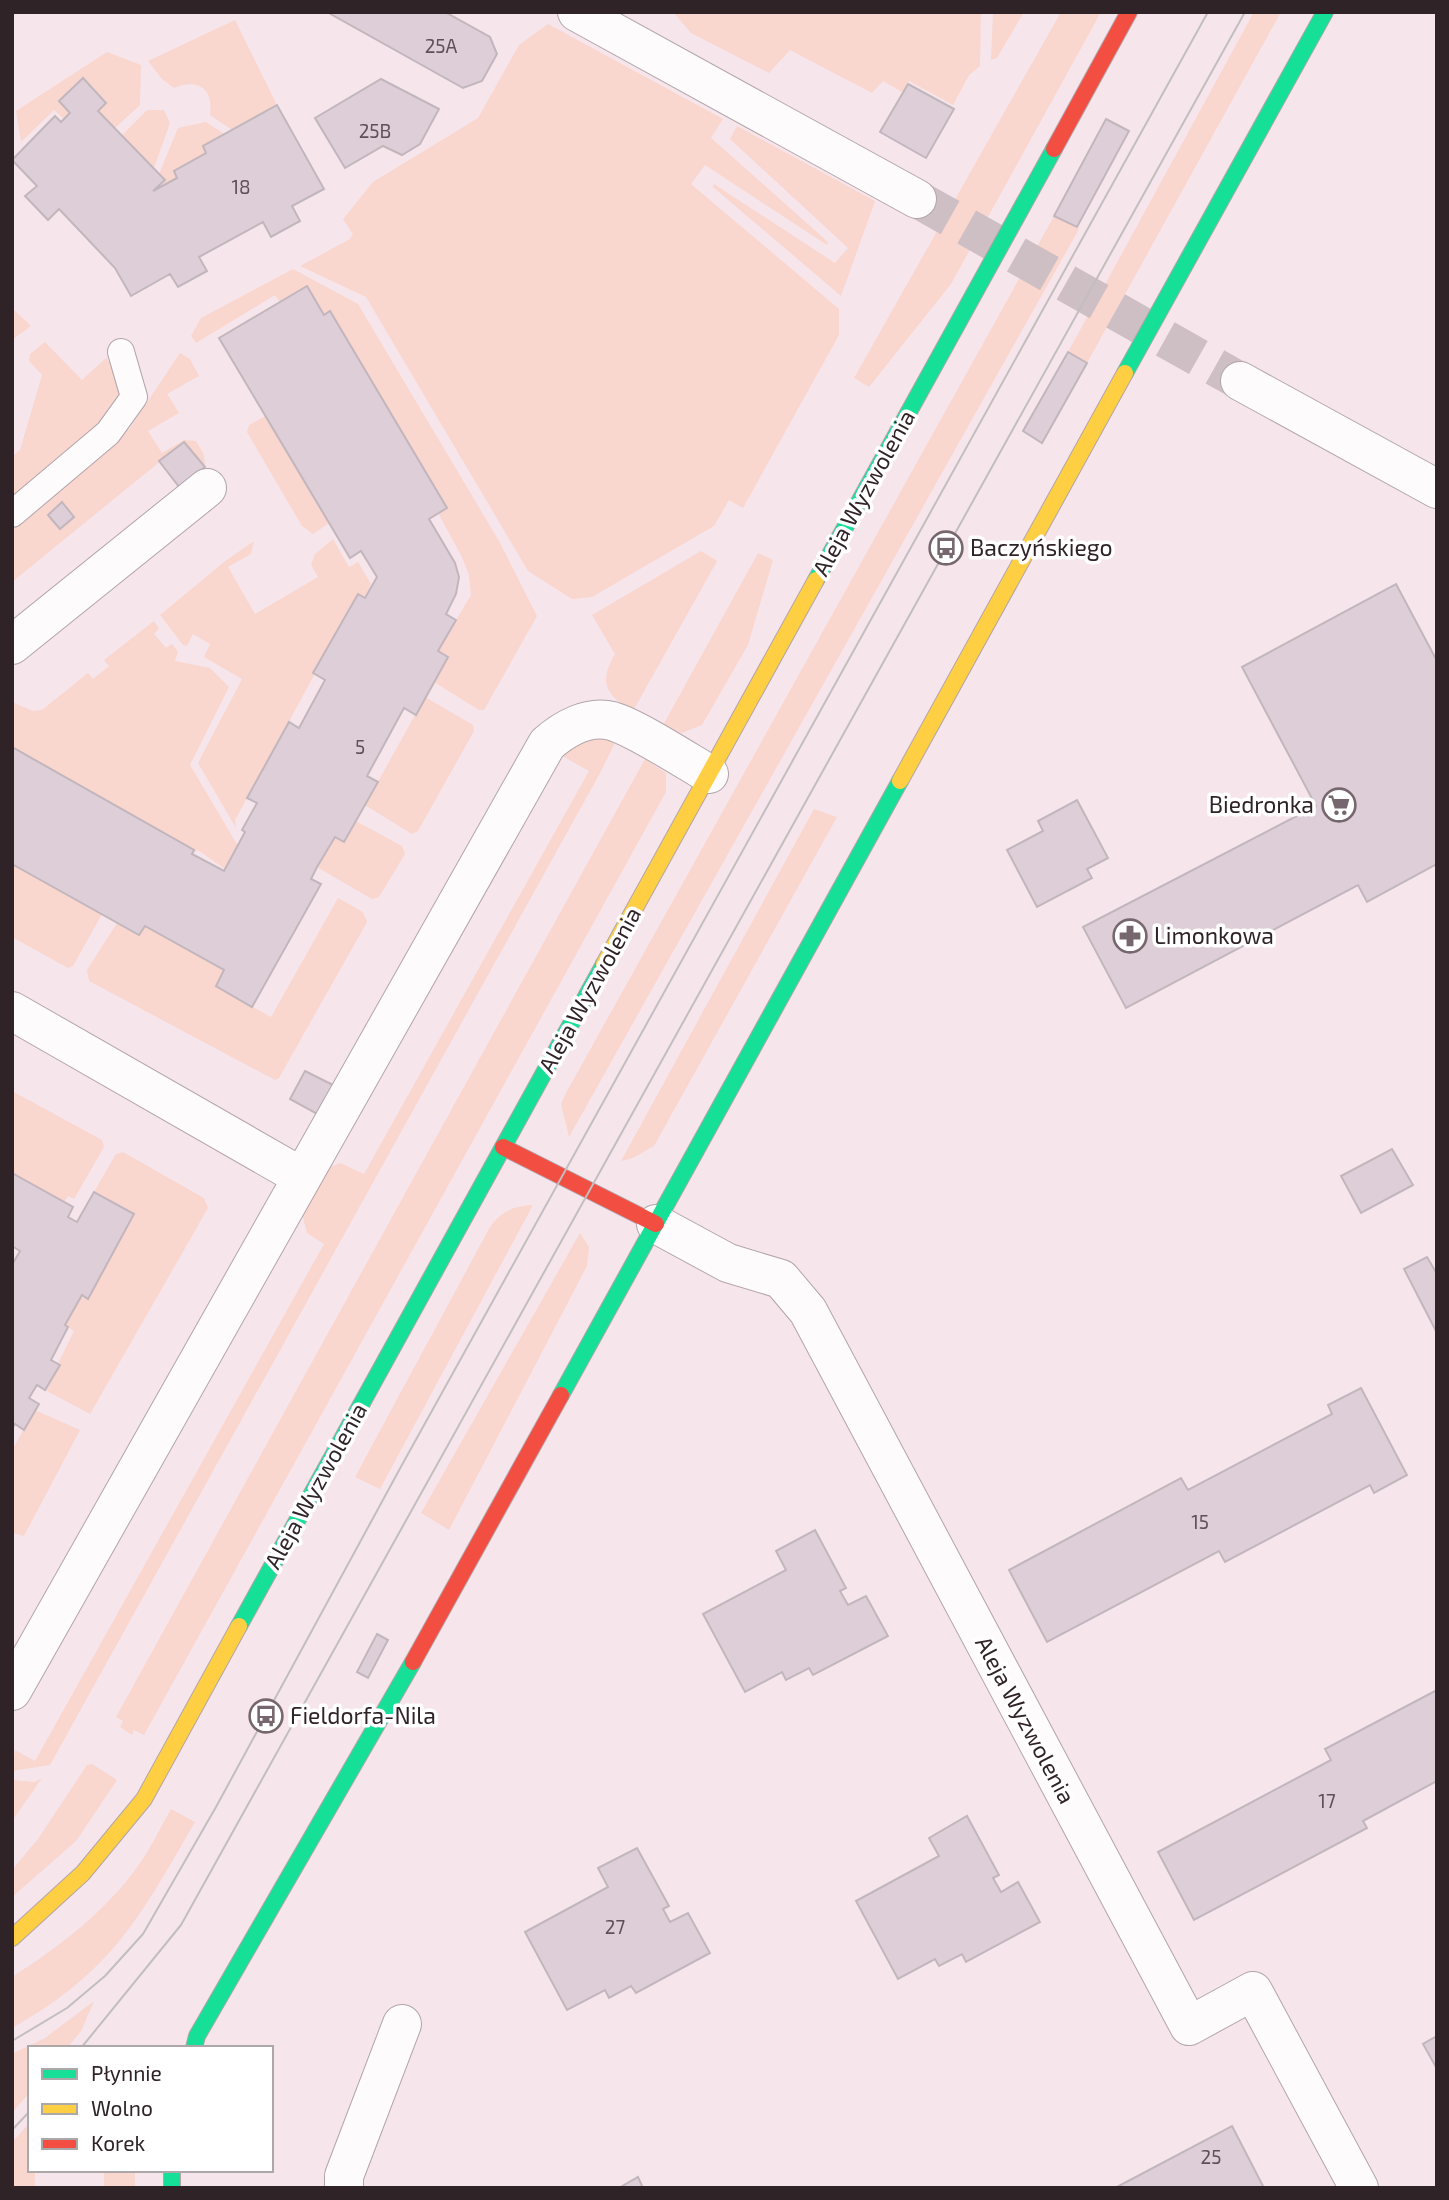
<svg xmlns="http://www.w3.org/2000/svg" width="1449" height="2200" font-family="'Exo 2',sans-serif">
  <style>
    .green { fill: #f9d6ce }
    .building { fill: #deced8; stroke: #c2b6bd; stroke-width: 2 }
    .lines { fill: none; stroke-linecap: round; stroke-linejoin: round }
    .street-tunnel { stroke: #cebfc5; stroke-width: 38; stroke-dasharray: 38 19; stroke-linecap: butt }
    .lane-casing { stroke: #b2a5aa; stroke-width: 28 }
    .street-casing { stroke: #b2a5aa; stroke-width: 40 }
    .fast-casing { stroke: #b2a5aa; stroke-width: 18 }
    .slow-casing { stroke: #b2a5aa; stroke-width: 18 }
    .jam-casing { stroke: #b2a5aa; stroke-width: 18 }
    .lane { stroke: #fefbfc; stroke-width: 26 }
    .street { stroke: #fefbfc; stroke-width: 38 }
    .fast { stroke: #16e098; stroke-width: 16 }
    .slow { stroke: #ffcf43; stroke-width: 16 }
    .jam { stroke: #f24e42; stroke-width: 16 }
    .tram { stroke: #c2bec0; stroke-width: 2 }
    .labels { text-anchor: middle; stroke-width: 7; stroke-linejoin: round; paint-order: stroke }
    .number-label { font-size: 19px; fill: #5d5056 }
    .street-label { font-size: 23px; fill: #302328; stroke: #fff }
    .poi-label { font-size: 23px; fill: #302328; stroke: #fff; text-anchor: start }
  </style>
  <rect width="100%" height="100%" fill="#f6e6ec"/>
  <g class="green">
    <path d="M 673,12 L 981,12 L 980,66 L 969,75 L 953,105 L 909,81 L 902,92 L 883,81 L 872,93 L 790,50 L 769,73 L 691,33 Z"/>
    <path d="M 993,12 L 1024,12 L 997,58 L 991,60 Z"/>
    <path d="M 1061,12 L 1101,12 L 951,284 L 869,387 L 854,378 Z"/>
    <path d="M 1254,12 L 1281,12 L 1087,363 L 1068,352 Z"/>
    <path d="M 235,20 L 277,105 L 232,130 L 210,115 C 214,89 198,78 174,88 L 162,79 L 148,61 Z"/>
    <path d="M 548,24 L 723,119 L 711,138 L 828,242 L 827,245 L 705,165 L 691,184 L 839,309 L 839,335 L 743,508 L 729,500 L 714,526 L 592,597 L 572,599 L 528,571 L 366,297 L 300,266 L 350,239 L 353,234 L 343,219 L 373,182 L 478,118 L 519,45 Z"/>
    <path d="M 107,52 L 141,65 L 140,105 L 115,128 L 98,111 L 106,103 L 83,78 L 59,101 L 70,113 L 64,119 L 54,110 L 21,142 L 16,111 Z"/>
    <path d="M 147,110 L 164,110 L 170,123 L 154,168 L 122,135 Z"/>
    <path d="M 206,122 L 224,134 L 203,146 L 206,153 L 174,171 L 177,178 L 153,191 L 165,180 L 159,174 L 178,128 Z"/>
    <path d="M 737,126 L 875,201 L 841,296 L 713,187 L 714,184 L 835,263 L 848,248 L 730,139 Z"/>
    <path d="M 1054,216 L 1079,229 L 569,1137 L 561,1104 L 566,1093 Z"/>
    <path d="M 293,269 L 358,304 L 499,541 L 537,616 L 484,710 L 479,710 L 434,682 L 438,651 L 471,595 L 469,575 L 462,557 L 438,513 L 447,507 L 331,312 L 324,315 L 280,302 L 275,295 L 196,343 L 191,336 L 201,318 Z"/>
    <path d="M 12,308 L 31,326 L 12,340 Z"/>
    <path d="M 45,342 L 82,380 L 106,358 C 114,369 122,378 121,392 C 118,422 37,479 12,500 L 12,457 L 20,450 L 42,375 L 29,361 L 30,354 Z"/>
    <path d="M 180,353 L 190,359 L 199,376 L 167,394 L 179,413 L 148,431 L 162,453 L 184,440 L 196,441 L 204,455 L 205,467 L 184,442 L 12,582 L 12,531 L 130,428 Z"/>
    <path d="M 266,416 L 329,523 L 313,534 L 302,526 L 247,432 L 249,425 Z"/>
    <path d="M 333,539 L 349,567 L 358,562 L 371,584 L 364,598 L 358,595 L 235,820 L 236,828 L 198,763 L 242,679 L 204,657 L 210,644 L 193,634 L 187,646 L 183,645 L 160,615 L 224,562 L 254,541 L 251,554 L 228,567 L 255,614 L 318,577 L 311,565 L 315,554 Z"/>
    <path d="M 701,551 L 717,561 L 633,711 C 606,695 598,683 615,654 L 592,615 Z"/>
    <path d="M 758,553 L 773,560 L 748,645 L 702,725 L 682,733 L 662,727 Z"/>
    <path d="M 154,621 L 159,628 L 154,634 L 166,648 L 172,644 L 178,652 L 175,661 L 210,668 L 229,687 L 190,765 L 238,846 L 225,869 L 198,850 L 192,854 L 194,849 L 12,747 L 12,702 L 33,711 L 42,710 L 88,673 L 93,679 L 109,666 L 104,660 Z"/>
    <path d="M 425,697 L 473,725 L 474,731 L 418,831 L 412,834 L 365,805 Z"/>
    <path d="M 604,737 L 615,743 L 599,775 L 50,1765 L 12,1771 L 15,1750 L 35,1761 L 324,1244 L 307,1233 L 302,1214 L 327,1168 L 340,1163 L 364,1174 L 589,771 L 564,757 L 563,744 Z"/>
    <path d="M 645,759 L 666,773 L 666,792 L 144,1735 L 134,1730 L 132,1735 L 120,1727 L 123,1721 L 116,1717 Z"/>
    <path d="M 814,809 L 837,817 L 654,1146 L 633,1158 L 621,1161 Z"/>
    <path d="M 356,821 L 402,846 L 405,854 L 379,897 L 372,899 L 317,867 L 335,837 Z"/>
    <path d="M 12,864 L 102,914 L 73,966 L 68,968 L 12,937 Z"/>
    <path d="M 338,898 L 363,912 L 367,922 L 279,1078 L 275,1080 L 89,981 L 87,970 L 117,923 L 139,935 L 145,926 L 224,970 L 216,986 L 271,1017 Z"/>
    <path d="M 12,1091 L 102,1140 L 104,1147 L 74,1199 L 68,1196 L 64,1202 L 12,1173 Z"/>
    <path d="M 123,1152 L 204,1198 L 208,1208 L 90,1414 L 45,1390 L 74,1331 L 65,1325 L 82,1295 L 88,1299 L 134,1215 L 94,1192 L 116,1154 Z"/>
    <path d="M 533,1205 L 380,1489 L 355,1477 L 490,1227 C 501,1211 514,1206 533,1205 Z"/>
    <path d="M 580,1233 L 589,1247 L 587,1266 L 449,1530 L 421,1513 Z"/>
    <path d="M 35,1410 L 80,1430 L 24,1536 L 12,1533 L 12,1450 Z"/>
    <path d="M 92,1764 L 117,1780 L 76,1841 L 12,1897 L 12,1870 L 38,1839 L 87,1765 Z"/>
    <path d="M 42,1778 L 12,1821 L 12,1780 L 35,1782 Z"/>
    <path d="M 171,1809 L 195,1822 C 140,1917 112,1972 12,2028 L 12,1977 C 59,1947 106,1911 138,1866 C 151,1848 160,1828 171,1809 Z"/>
    <path d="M 94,2001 L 81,2031 L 67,2048 L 30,2048 L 30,2092 L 12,2113 L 12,2054 L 45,2038 Z"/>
    <path d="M 30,2123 L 30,2170 L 35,2170 L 35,2188 L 12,2188 L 12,2142 Z"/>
    <rect x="104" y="2170" width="31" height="18"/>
  </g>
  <g class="building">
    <path d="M 327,12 L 445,12 L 490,37 L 497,54 L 482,81 L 463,88 Z"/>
    <path d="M 83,78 L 106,103 L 98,111 L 165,180 L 153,191 L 177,178 L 174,171 L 206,153 L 203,146 L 277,105 L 324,189 L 292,206 L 300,221 L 271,237 L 263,222 L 199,257 L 207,271 L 178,287 L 170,274 L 131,296 L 115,268 L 59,209 L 48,220 L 25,196 L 37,186 L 12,160 L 55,116 L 61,122 L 70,113 L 59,101 Z"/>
    <path d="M 381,79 L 439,109 L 420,144 L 402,155 L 383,146 L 345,168 L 315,118 Z"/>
    <path d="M 908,84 L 954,109 L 926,158 L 880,132 Z"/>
    <path d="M 1106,119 L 1129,131 L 1077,227 L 1054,216 Z"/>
    <path d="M 307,286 L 324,315 L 330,311 L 447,508 L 429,519 L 455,563 L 459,577 L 456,594 L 446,614 L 456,620 L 438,651 L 448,657 L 416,715 L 404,708 L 367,776 L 378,782 L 344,842 L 335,837 L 317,867 L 311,879 L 321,884 L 252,1007 L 216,986 L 224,970 L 145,926 L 139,935 L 12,864 L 12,747 L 194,850 L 192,854 L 224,871 L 245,832 L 242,830 L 257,803 L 247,798 L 289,722 L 299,728 L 325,680 L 313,673 L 358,594 L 365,598 L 377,577 L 361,551 L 350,558 L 219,338 Z"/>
    <path d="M 1068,352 L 1087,363 L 1042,443 L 1023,431 Z"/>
    <path d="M 184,442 L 205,467 L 180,488 L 159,461 Z"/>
    <path d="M 62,502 L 74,517 L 60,529 L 48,515 Z"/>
    <path d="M 1396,584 L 1437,661 L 1437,864 L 1367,902 L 1358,885 L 1126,1008 L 1083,927 L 1316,806 L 1242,667 Z"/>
    <path d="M 1077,800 L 1108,858 L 1087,869 L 1092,878 L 1037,907 L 1007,850 L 1043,831 L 1038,821 Z"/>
    <path d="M 305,1071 L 335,1086 L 319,1115 L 290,1099 Z"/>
    <path d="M 1392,1149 L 1413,1185 L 1361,1213 L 1341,1176 Z"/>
    <path d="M 12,1173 L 73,1207 L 68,1217 L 77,1222 L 94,1192 L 134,1214 L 88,1299 L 82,1295 L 65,1325 L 68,1327 L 51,1360 L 60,1365 L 45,1390 L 37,1385 L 29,1398 L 39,1404 L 24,1430 L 15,1424 L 12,1429 L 12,1265 L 20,1251 L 12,1246 Z"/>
    <path d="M 1427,1257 L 1437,1274 L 1437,1333 L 1404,1269 Z"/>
    <path d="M 1361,1388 L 1407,1475 L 1374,1493 L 1370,1485 L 1225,1562 L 1219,1551 L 1047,1642 L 1009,1570 L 1181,1478 L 1188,1490 L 1332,1414 L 1328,1405 Z"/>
    <path d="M 815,1530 L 846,1588 L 840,1591 L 848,1605 L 866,1596 L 888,1636 L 813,1675 L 809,1668 L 786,1680 L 782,1672 L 745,1692 L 703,1614 L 786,1570 L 776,1551 Z"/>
    <path d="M 377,1634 L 388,1640 L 368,1678 L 357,1672 Z"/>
    <path d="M 1437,1690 L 1437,1781 L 1363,1821 L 1367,1828 L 1194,1920 L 1158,1852 L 1331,1760 L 1325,1749 Z"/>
    <path d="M 967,1816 L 999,1875 L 993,1878 L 1001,1892 L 1018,1882 L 1040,1922 L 966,1962 L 962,1954 L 939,1966 L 935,1959 L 898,1979 L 856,1901 L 939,1856 L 929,1838 Z"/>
    <path d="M 637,1848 L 669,1906 L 663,1909 L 670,1922 L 688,1913 L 710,1953 L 636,1993 L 631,1986 L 609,1998 L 605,1990 L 567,2010 L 525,1932 L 608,1887 L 598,1868 Z"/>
    <path d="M 1437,2036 L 1437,2069 L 1423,2044 Z"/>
    <path d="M 1232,2126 L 1264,2188 L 1115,2188 Z"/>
    <path d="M 638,2177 L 643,2188 L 619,2188 Z"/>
  </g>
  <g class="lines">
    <path class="street-tunnel" d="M 917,199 L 1240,381"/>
    <defs>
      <path id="lane" d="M 12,514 L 108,433 L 134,397 L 121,352"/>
      <g id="street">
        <path d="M 577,12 L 917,199"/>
        <path d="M 1240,381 L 1437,489"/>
        <path d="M 12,645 L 207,488"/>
        <path d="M 12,1011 L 302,1177"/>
        <path d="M 656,1224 L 728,1263 L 781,1279 L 808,1311 L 1189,2026 L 1253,1991 L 1359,2188"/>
        <path d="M 12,1691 L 547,744 C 564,729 588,715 612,721 C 636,728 685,760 709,774"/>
        <path d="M 344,2188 L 344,2176 L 402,2024"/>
      </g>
      <g id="fast">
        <path d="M 1125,373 L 1325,12"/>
        <path d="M 816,580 L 1054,149"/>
        <path d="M 561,1395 L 900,781"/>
        <path d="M 239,1626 L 604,964"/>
        <path d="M 194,2048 L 197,2036 L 413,1662"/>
        <path d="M 172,2170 L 172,2188"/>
      </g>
      <g id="slow">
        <path d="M 900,781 L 1125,373"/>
        <path d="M 604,964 L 816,580"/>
        <path d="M 12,1938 L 83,1873 L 144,1799 L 239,1626"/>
      </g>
      <g id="jam">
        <path d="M 1054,149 L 1129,12"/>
        <path d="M 503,1147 L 656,1224"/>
        <path d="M 413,1662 L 561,1395"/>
      </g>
    </defs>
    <use href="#lane" class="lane-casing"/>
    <use href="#street" class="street-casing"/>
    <use href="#fast" class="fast-casing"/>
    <use href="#slow" class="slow-casing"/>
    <use href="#jam" class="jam-casing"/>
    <use href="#lane" class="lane"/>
    <use href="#street" class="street"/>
    <use href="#fast" class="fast"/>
    <use href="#slow" class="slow"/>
    <use href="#jam" class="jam"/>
    <g class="tram">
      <path d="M 12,2041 L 67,2008 L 105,1976 L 143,1934 L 216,1807 L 403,1463 L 1208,12"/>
      <path d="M 81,2048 L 181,1925 L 1245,12"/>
      <path d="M 12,2130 L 30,2111"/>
    </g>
  </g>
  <defs>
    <symbol id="bus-ring" viewBox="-11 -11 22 22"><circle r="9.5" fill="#fff" stroke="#75676d" stroke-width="1.5"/><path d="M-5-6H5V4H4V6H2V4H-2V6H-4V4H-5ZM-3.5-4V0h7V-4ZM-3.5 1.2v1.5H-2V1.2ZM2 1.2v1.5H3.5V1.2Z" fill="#75676d"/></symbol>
    <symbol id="supermarket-ring" viewBox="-11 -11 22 22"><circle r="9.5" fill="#fff" stroke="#75676d" stroke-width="1.5"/><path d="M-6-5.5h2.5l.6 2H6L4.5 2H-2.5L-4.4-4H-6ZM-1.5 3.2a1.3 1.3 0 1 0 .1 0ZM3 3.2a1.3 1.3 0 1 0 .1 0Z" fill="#75676d"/></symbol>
    <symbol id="pharmacy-ring" viewBox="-11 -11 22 22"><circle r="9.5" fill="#fff" stroke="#75676d" stroke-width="1.5"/><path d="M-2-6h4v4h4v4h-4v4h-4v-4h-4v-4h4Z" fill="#75676d"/></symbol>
  </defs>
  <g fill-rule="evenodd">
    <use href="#bus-ring" x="927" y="529" width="38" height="38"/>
    <use href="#supermarket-ring" x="1320" y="786" width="38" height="38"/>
    <use href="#pharmacy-ring" x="1111" y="917" width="38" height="38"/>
    <use href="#bus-ring" x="247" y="1697" width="38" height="38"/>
  </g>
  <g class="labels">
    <g class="number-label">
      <text x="441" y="53">25A</text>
      <text x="375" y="138">25B</text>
      <text x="241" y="194">18</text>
      <text x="360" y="754">5</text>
      <text x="1200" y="1529">15</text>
      <text x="1327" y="1808">17</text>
      <text x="615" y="1934">27</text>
      <text x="1211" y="2164">25</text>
    </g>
    <g class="street-label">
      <text transform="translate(864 493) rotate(-61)" y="8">Aleja Wyzwolenia</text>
      <text transform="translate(590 990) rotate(-61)" y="8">Aleja Wyzwolenia</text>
      <text transform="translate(316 1486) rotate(-61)" y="8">Aleja Wyzwolenia</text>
      <text transform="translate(1025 1720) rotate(62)" y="8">Aleja Wyzwolenia</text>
    </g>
    <g class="poi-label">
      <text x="970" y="556">Baczyńskiego</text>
      <text x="1314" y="813" text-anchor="end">Biedronka</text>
      <text x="1154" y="944">Limonkowa</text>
      <text x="290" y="1724">Fieldorfa-Nila</text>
    </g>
  </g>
  <rect width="1449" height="2200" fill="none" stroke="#302328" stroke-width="28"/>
  <rect x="28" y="2046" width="245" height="126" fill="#ffffff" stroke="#aca7a9" stroke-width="2"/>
  <rect x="42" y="2069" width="35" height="10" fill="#16e098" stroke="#aca7a9" stroke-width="2"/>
  <text x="91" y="2081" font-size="21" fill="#302328">Płynnie</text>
  <rect x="42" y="2104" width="35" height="10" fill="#ffcf43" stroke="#aca7a9" stroke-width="2"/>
  <text x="91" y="2116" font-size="21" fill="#302328">Wolno</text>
  <rect x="42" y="2139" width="35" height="10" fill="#f24e42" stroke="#aca7a9" stroke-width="2"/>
  <text x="91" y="2151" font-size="21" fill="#302328">Korek</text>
</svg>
